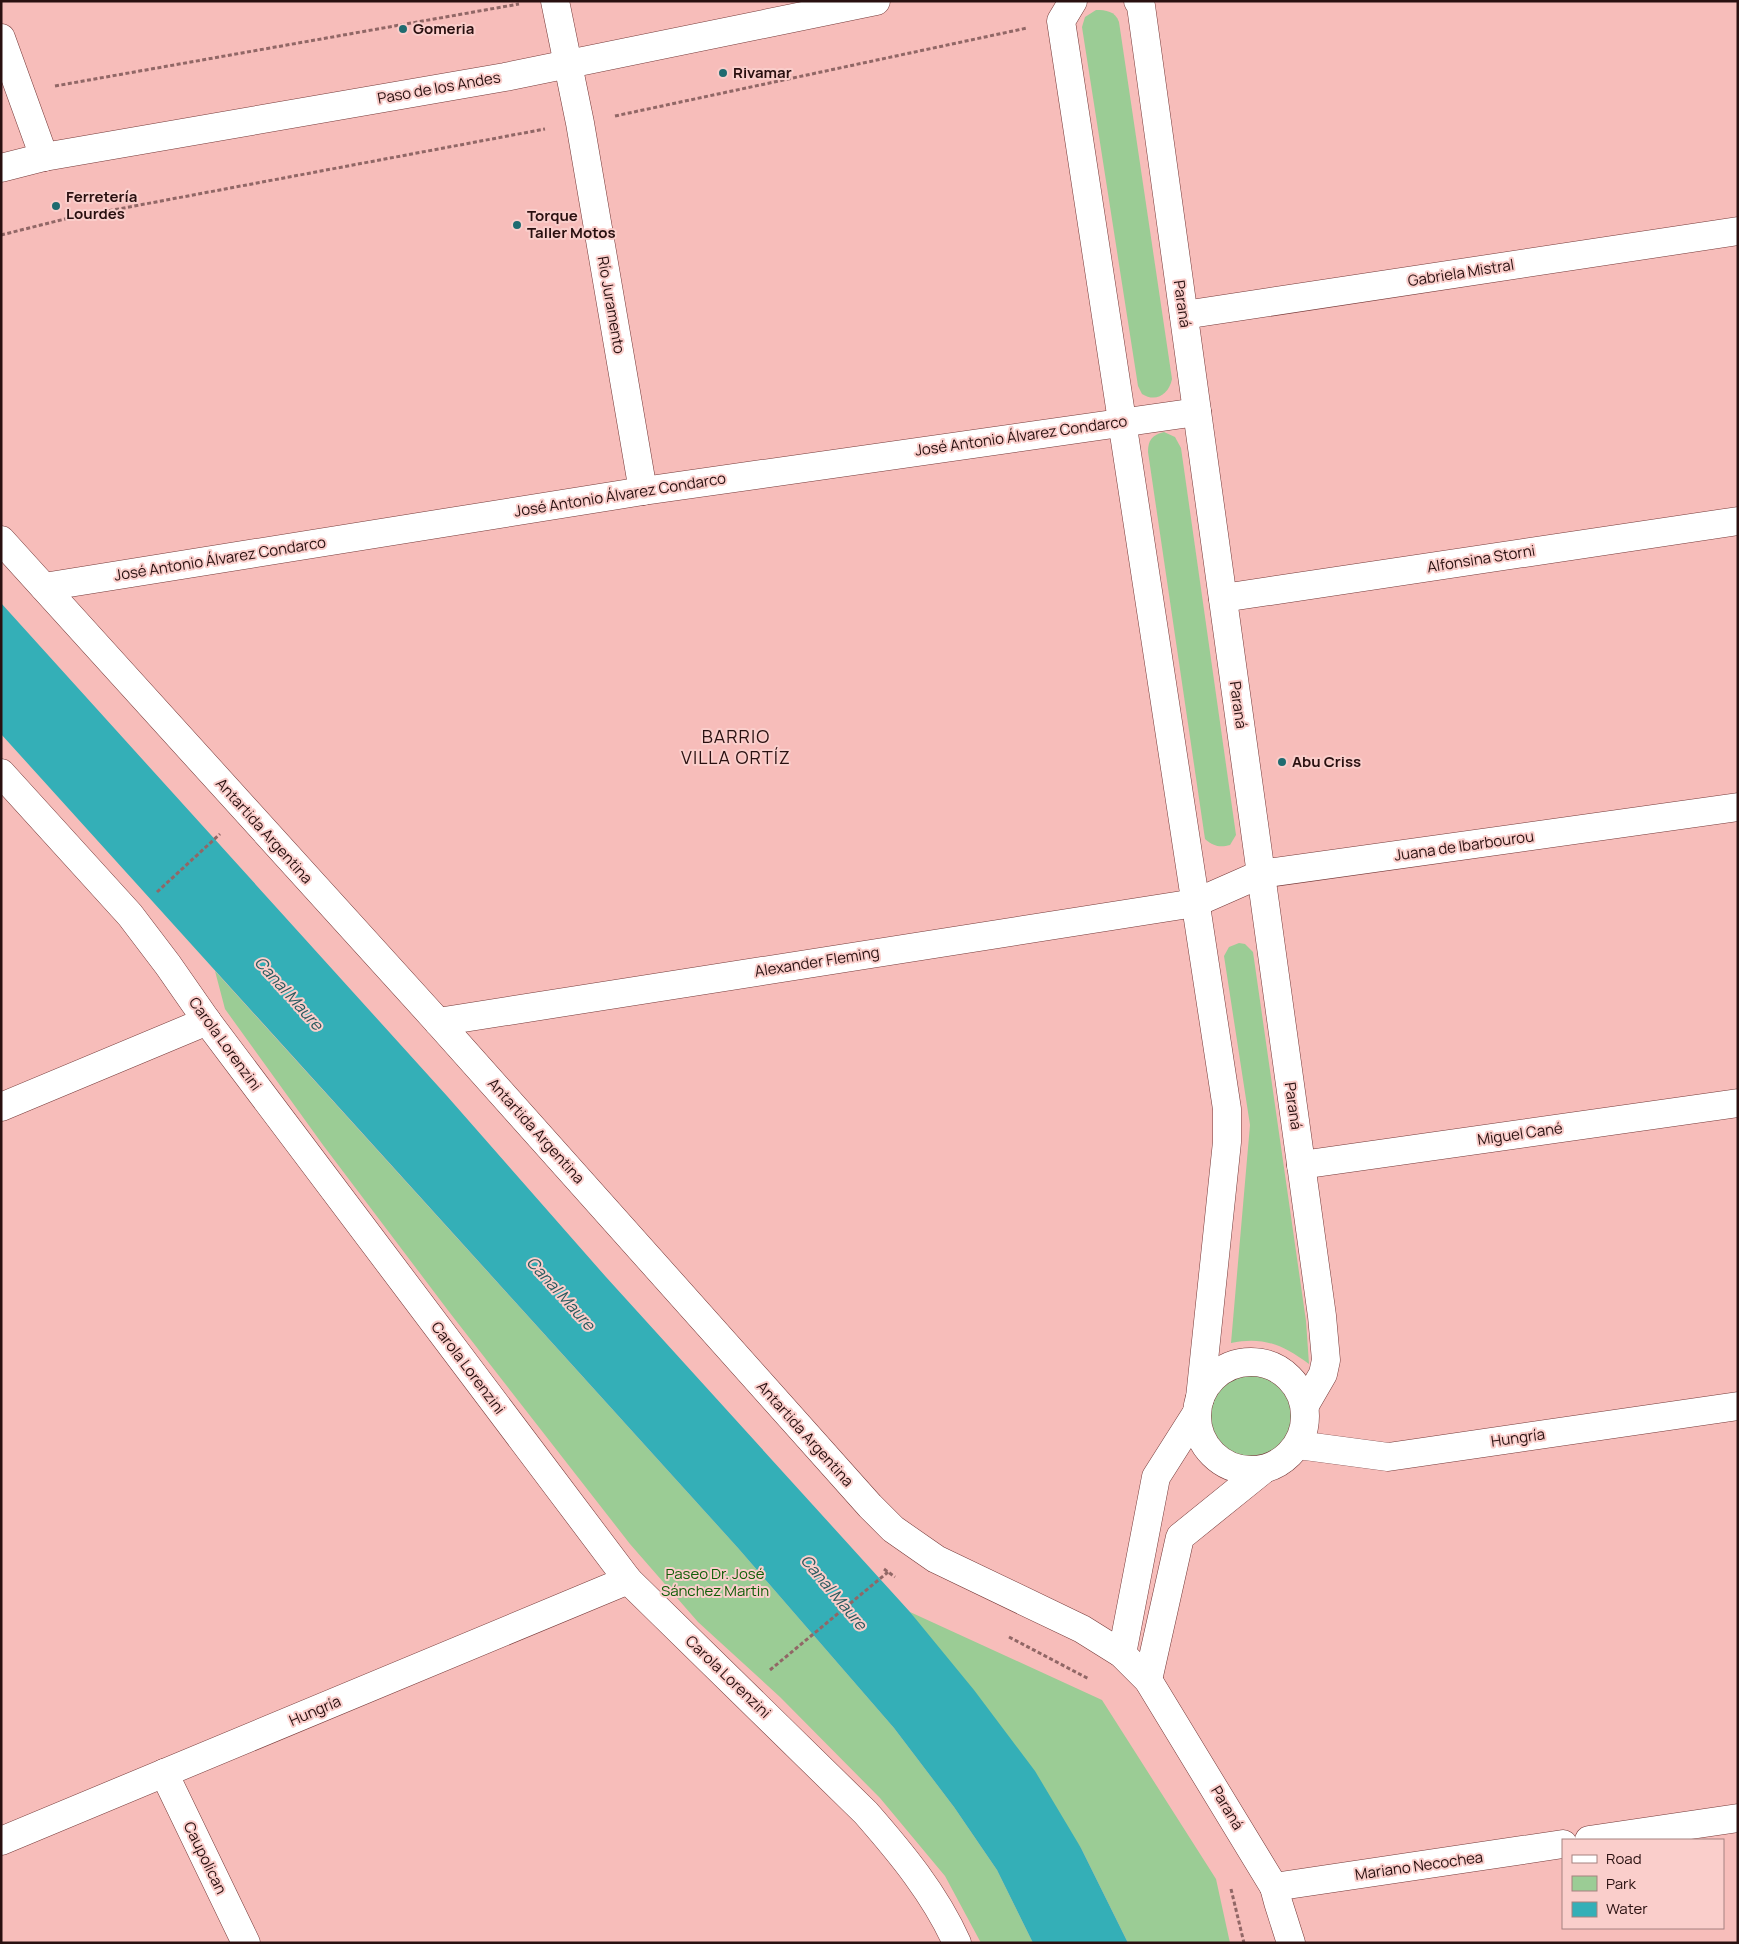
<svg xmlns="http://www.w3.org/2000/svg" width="1739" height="1944" font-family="Manrope,sans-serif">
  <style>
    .green { fill: #9bcc95 }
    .water { fill: #34afb7 }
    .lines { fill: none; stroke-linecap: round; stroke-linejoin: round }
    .minor-casing { stroke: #753938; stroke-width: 29 }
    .major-casing { stroke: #753938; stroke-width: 29 }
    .path { stroke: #916766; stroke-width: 3; stroke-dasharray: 4 2.5; stroke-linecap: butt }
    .minor { stroke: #fff; stroke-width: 28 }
    .major { stroke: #fff; stroke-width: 28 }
    .poi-dot { fill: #1f6b70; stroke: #facecb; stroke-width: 2 }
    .labels { text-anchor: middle; stroke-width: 4; stroke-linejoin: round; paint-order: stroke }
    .poi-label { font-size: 15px; font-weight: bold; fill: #291010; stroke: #facecb; text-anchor: start }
    .street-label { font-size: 15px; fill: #291010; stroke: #facecb }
    .park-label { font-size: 15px; fill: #105d07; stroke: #facecb }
    .water-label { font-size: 16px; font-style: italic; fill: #285a5e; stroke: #facecb }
    .quarter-label { font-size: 18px; letter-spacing: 1px; fill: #291010; stroke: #facecb }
  </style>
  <rect width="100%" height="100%" fill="#f7bdba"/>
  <g class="green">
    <path d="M 1096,10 C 1106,10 1115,11 1119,22 L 1172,379 C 1169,394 1156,403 1142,394 L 1138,386 L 1082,27 L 1085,17 Z"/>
    <path d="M 1164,432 L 1175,437 L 1181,448 L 1236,835 L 1230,845 C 1220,848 1213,846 1205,839 L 1148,452 C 1148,440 1152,435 1164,432 Z"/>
    <path d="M 1239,943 L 1245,944 L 1253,952 L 1306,1321 L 1309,1364 C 1283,1345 1263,1336 1231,1343 L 1250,1125 L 1224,956 L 1229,947 Z"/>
    <path d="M 215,971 L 738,1548 L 894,1728 L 954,1807 L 997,1870 L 1033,1943 L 981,1943 L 945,1876 L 880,1798 L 780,1697 L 698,1622 L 630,1544 L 450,1313 L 323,1145 L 225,1009 Z"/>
    <circle cx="1251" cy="1416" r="42"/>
    <path d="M 910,1612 L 1102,1700 L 1216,1879 L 1230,1943 L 1128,1943 L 1081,1848 Z"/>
  </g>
  <path class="water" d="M 1,603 L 447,1096 L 606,1277 L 910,1612 L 974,1690 L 1035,1771 L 1081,1848 L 1128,1943 L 1033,1943 L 997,1870 L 954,1807 L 894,1728 L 738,1548 L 1,734 Z"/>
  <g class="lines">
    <defs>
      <g id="minor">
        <path d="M 555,1 L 580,123 L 643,491"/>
        <path d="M 1073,1 L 1061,21 L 1227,1109 L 1227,1142 L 1200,1398"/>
        <path d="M 1138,1 L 1141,6 L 1322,1316 L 1326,1360 L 1323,1374 L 1305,1405"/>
        <path d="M 1,38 L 44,157"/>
        <path d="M 1184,315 L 1738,231"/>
        <path d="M 1,540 L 438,1022 L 870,1506 L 893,1529 L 936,1559 L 1082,1629 L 1122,1654 L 1148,1680 L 1274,1887 L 1278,1902 L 1291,1943"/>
        <path d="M 44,587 L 643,491 L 1197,412"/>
        <path d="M 1223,598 L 1738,521"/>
        <path d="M 1,773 L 130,915 L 168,965 L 207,1021 L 628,1580 L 866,1813 C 901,1853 935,1894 957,1943"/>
        <path d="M 438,1022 L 1195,903 L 1261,874 L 1738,807"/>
        <path d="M 1,1107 L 207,1021"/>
        <path d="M 1301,1165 L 1738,1103"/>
        <circle cx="1251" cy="1416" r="54"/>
        <path d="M 1298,1445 L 1388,1457 L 1738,1406"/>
        <path d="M 1122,1654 L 1156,1477 L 1196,1414"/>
        <path d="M 1148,1680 L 1180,1537 L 1263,1470"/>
        <path d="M 164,1773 L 246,1943"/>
        <path d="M 1589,1840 L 1738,1818"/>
        <path d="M 1,1841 L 628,1580"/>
        <path d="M 1274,1887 L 1563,1844"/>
      </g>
      <path id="major" d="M 1,168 L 44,157 L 505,77 L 876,1"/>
    </defs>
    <use href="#minor" class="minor-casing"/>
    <use href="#major" class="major-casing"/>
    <g class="path">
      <path d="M 55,86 L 519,4"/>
      <path d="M 615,116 L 1027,28"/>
      <path d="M 1,235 L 65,219 L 545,129"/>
      <path d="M 157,892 L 220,834"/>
      <path d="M 884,1569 L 895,1577"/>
      <path d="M 1009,1637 L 1089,1679"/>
      <path d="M 770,1670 L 888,1572"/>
      <path d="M 1231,1889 L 1244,1943"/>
    </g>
    <use href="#minor" class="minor"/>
    <use href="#major" class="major"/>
  </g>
  <g class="poi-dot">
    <circle cx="403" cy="29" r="5"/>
    <circle cx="723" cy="73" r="5"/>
    <circle cx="56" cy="206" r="5"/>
    <circle cx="517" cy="225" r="5"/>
    <circle cx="1282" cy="762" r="5"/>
  </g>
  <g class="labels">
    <g class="poi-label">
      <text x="413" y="34">Gomeria</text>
      <text x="733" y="78">Rivamar</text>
      <text x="66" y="202">Ferretería<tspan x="66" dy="17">Lourdes</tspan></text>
      <text x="527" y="221">Torque<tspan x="527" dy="17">Taller Motos</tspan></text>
      <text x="1292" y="767">Abu Criss</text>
    </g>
    <g class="street-label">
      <text transform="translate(439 88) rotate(-10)" y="5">Paso de los Andes</text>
      <text transform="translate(1461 273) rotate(-9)" y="5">Gabriela Mistral</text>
      <text transform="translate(1182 304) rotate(82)" y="5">Paraná</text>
      <text transform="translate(611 305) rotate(80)" y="5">Río Juramento</text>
      <text transform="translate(1021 436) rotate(-8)" y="5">José Antonio Álvarez Condarco</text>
      <text transform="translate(620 495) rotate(-9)" y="5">José Antonio Álvarez Condarco</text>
      <text transform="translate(220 559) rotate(-9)" y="5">José Antonio Álvarez Condarco</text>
      <text transform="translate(1481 559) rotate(-9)" y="5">Alfonsina Storni</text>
      <text transform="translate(1238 705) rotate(82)" y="5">Paraná</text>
      <text transform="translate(264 831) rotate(48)" y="5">Antartida Argentina</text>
      <text transform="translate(1464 846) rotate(-8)" y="5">Juana de Ibarbourou</text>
      <text transform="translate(817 962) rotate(-9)" y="5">Alexander Fleming</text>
      <text transform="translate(225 1044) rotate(54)" y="5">Carola Lorenzini</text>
      <text transform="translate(1293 1106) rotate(82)" y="5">Paraná</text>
      <text transform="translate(536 1131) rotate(48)" y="5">Antartida Argentina</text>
      <text transform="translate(1520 1134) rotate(-8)" y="5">Miguel Cané</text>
      <text transform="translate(468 1368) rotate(53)" y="5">Carola Lorenzini</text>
      <text transform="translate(805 1434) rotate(48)" y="5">Antartida Argentina</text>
      <text transform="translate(1518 1438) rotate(-8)" y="5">Hungría</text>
      <text transform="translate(728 1677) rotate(44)" y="5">Carola Lorenzini</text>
      <text transform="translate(315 1711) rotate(-23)" y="5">Hungría</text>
      <text transform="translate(1227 1808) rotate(59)" y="5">Paraná</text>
      <text transform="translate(205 1858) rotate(64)" y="5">Caupolican</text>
      <text transform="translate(1419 1866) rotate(-8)" y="5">Mariano Necochea</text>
    </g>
    <g class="park-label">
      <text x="715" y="1579">Paseo Dr. José<tspan x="715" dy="17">Sánchez Martin</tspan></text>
    </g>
    <g class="water-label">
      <text transform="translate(289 993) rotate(48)" y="6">Canal Maure</text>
      <text transform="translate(561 1293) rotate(48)" y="6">Canal Maure</text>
      <text transform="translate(834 1592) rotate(50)" y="6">Canal Maure</text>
    </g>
    <g class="quarter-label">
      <text x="736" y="743">BARRIO<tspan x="736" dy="21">VILLA ORTÍZ</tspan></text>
    </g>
  </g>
  <rect width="1739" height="1944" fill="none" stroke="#291010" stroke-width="5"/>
  <rect x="1562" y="1839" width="162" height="90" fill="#facecb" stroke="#a68280"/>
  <rect x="1572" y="1855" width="25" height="8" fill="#ffffff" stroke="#a68280"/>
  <text x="1606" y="1864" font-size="15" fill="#291010">Road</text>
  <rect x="1572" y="1876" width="25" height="15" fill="#9bcc95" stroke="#a68280"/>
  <text x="1606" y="1889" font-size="15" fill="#291010">Park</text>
  <rect x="1572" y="1902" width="25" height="15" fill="#34afb7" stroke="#a68280"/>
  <text x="1606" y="1914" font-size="15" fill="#291010">Water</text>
</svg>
